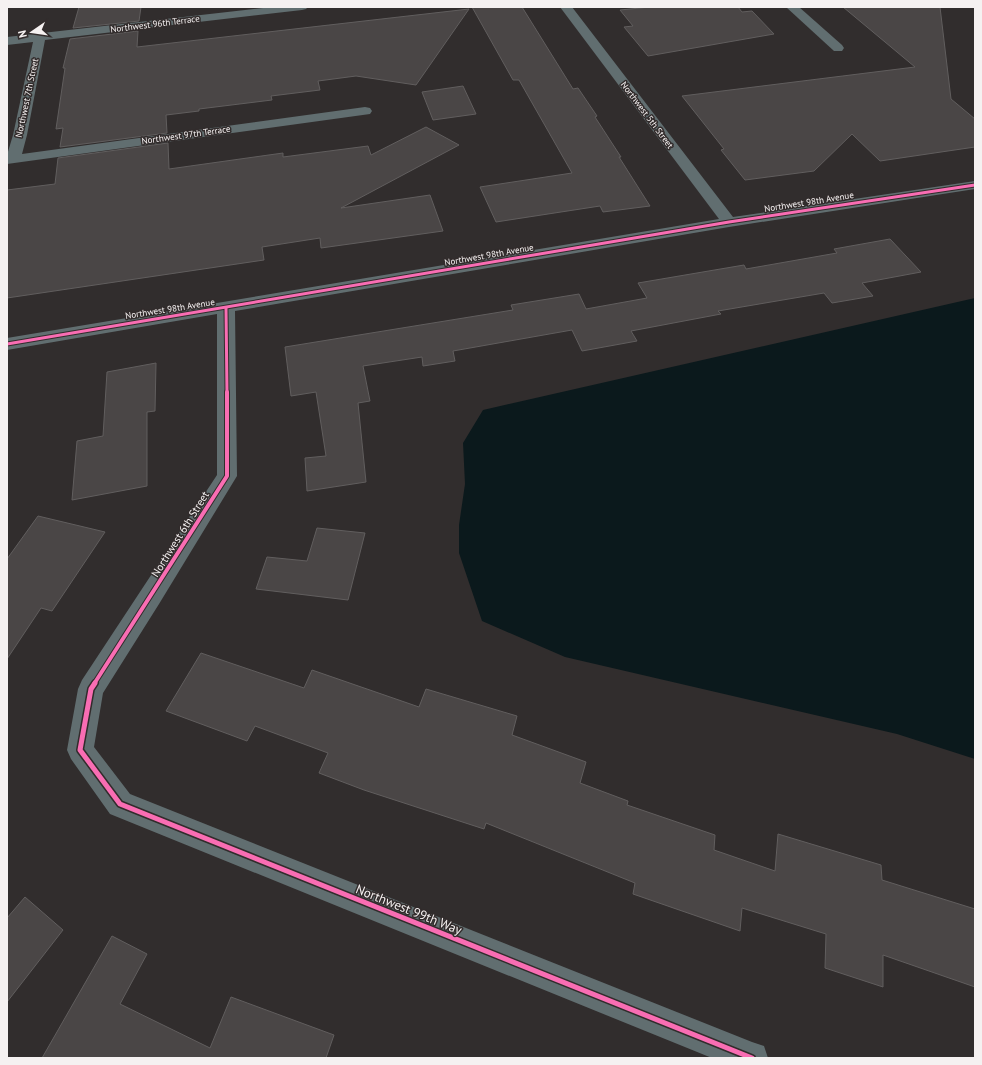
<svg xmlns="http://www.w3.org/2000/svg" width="982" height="1065" font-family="'PT Sans',sans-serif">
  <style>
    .water { fill: #0b191c }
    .building { fill: #4a4646; stroke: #615e5e }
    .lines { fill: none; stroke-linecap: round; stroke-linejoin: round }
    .minor { fill: #616e70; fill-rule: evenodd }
    .cycleway-far2-casing { stroke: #322c2c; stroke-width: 5 }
    .cycleway-far1-casing { stroke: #322c2c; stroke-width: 6 }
    .cycleway-casing { stroke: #322c2c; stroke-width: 8 }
    .cycleway-far2 { stroke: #f96db3; stroke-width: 3 }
    .cycleway-far1 { stroke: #f96db3; stroke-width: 4 }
    .cycleway { stroke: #f96db3; stroke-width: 5 }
    .labels { text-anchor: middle; stroke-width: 3; stroke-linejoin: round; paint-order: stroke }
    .far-street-label { font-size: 9px; fill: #f5f1f1; stroke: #322c2c }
    .street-label { font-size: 11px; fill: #f5f1f1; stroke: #322c2c }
    .near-street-label { font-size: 13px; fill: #f5f1f1; stroke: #322c2c }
  </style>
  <rect width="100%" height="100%" fill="#312d2d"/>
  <path class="water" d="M 975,298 L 975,759 L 897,734 L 565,657 L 482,621 L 459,553 L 459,525 L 465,484 L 463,443 L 483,410 Z"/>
  <g class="building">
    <path d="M 79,7 L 141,7 L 139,21 L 73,28 Z"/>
    <path d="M 472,7 L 522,7 L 573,89 L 578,88 L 597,116 L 595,117 L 621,157 L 619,157 L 650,206 L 603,212 L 600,206 L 496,222 L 480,187 L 572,173 L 519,80 L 513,80 Z"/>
    <path d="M 650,7 L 738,7 L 742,12 L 752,11 L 774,34 L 648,56 L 624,27 L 633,26 L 620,10 Z"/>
    <path d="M 843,7 L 940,7 L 951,99 L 975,119 L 975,147 L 880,161 L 852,134 L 814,171 L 745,180 L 721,150 L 724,149 L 682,96 L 915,67 Z"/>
    <path d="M 469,9 L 416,85 L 356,76 L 318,81 L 320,90 L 271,96 L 272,100 L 199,109 L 199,111 L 166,115 L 167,133 L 60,147 L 63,128 L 56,129 L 65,68 L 63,68 L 70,39 L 138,31 L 137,47 Z"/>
    <path d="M 463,86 L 476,114 L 433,120 L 422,92 Z"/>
    <path d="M 426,127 L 459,145 L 341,208 L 430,195 L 443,231 L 321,248 L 320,238 L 262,247 L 264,260 L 7,298 L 7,190 L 55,184 L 58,158 L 168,143 L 169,169 L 283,153 L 283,157 L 368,146 L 371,155 Z"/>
    <path d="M 890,239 L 921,272 L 862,283 L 873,296 L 832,303 L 824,293 L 718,311 L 721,314 L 631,331 L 637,341 L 582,351 L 572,330 L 453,351 L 455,361 L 423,366 L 422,357 L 363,366 L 370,401 L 358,403 L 366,482 L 307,491 L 305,458 L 326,456 L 316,392 L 291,396 L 285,347 L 513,310 L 511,305 L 579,294 L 586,309 L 647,298 L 638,283 L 744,265 L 746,269 L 837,253 L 834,249 Z"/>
    <path d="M 156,363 L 155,411 L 147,412 L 147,486 L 72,500 L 77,441 L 103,436 L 107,372 Z"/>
    <path d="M 38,516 L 105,532 L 52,611 L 41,608 L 7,659 L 7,559 Z"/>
    <path d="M 317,528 L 365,533 L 348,600 L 256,589 L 267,557 L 307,561 Z"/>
    <path d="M 201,653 L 304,688 L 312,670 L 419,707 L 426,689 L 517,716 L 512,735 L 586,762 L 580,783 L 628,801 L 627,805 L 715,835 L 714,850 L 775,871 L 778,834 L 881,865 L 882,880 L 975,909 L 975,987 L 883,955 L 883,987 L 825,968 L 826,934 L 742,908 L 740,931 L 633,894 L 635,883 L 486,823 L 484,829 L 364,790 L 319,773 L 328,753 L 255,726 L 247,741 L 166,711 Z"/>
    <path d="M 25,897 L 63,930 L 7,1002 L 7,918 Z"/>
    <path d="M 112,936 L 147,954 L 120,1004 L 210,1048 L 231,997 L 334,1035 L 326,1058 L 42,1058 Z"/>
  </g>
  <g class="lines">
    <g class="minor">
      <path d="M 272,7 L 308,7 L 306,9 L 302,10 L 45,40 L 27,135 L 22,154 L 365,107 L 370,108 L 372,111 L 370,114 L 7,164 L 7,155 L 13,135 L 33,42 L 7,45 L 7,37 Z"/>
      <path d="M 560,7 L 572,7 L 733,217 L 975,181 L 975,189 L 729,227 L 235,311 L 237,476 L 159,604 L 103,693 L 94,747 L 130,794 L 752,1042 L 764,1046 L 768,1058 L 712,1058 L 110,814 L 71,759 L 67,750 L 78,689 L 82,680 L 217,475 L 217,314 L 7,350 L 7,338 L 719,219 Z"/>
      <path d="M 786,7 L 799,7 L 842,45 L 844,48 L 842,51 L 834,51 Z"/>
    </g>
    <defs>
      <g id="cycleway-far2">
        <path d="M 226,308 L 227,393"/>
        <path d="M 7,344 L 729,222 L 975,185"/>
      </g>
      <path id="cycleway-far1" d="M 94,684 L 227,476 L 227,392"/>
      <path id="cycleway" d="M 95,683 L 91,689 L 80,750 L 120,804 L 752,1058"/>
    </defs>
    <use href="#cycleway-far2" class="cycleway-far2-casing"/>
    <use href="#cycleway-far1" class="cycleway-far1-casing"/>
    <use href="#cycleway" class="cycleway-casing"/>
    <use href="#cycleway-far2" class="cycleway-far2"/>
    <use href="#cycleway-far1" class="cycleway-far1"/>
    <use href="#cycleway" class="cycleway"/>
  </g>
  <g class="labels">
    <g class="far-street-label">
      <text transform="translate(155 24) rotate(-7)" y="3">Northwest 96th Terrace</text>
      <text transform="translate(27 98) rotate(-78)" y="3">Northwest 7th Street</text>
      <text transform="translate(647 115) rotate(53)" y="3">Northwest 5th Street</text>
      <text transform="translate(186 135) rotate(-8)" y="3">Northwest 97th Terrace</text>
      <text transform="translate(809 202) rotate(-9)" y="3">Northwest 98th Avenue</text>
      <text transform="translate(489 255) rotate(-10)" y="3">Northwest 98th Avenue</text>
      <text transform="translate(170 309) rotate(-9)" y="3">Northwest 98th Avenue</text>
    </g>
    <g class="street-label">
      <text transform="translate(180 534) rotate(-58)" y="4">Northwest 6th Street</text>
    </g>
    <g class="near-street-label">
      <text transform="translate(409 909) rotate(22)" y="5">Northwest 99th Way</text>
    </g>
  </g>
  <rect width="982" height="1065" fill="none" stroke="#f5f1f1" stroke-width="16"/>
  <g transform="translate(32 32) rotate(257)" stroke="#322c2c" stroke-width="3" paint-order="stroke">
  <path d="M0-3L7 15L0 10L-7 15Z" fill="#f5f1f1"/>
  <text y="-6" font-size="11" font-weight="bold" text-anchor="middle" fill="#f5f1f1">N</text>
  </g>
</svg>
